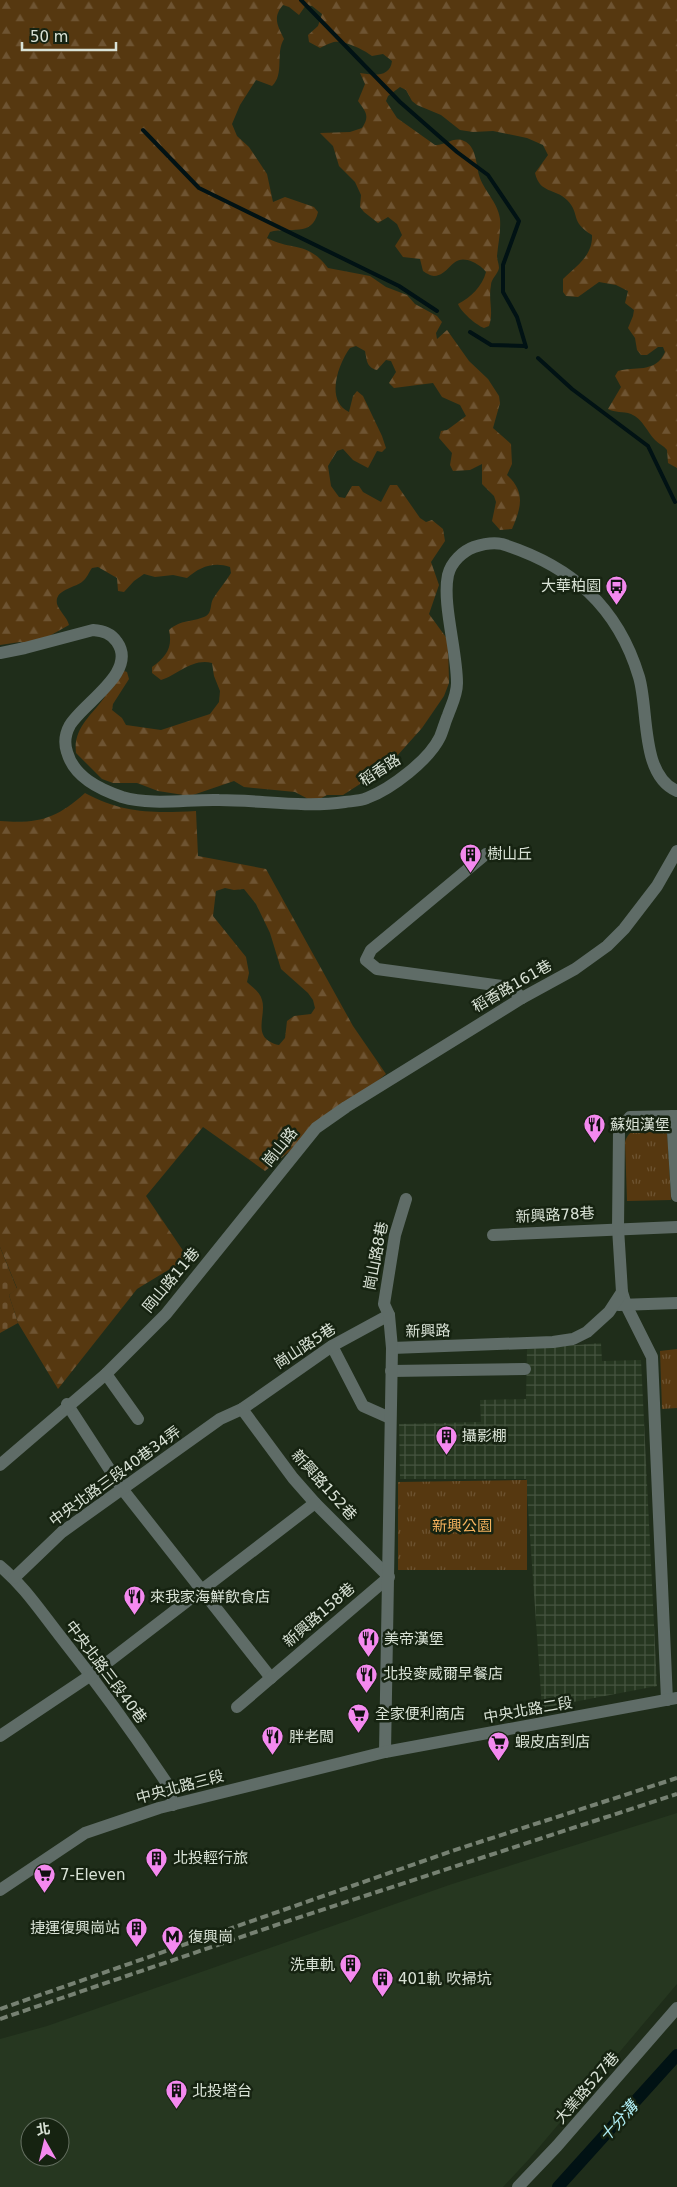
<svg xmlns="http://www.w3.org/2000/svg" width="677" height="2187" font-family="'DejaVu Sans','Noto Sans TC',sans-serif">
  <style>
    .built { fill: #263720; fill-rule: evenodd }
    .industrial { fill: url(#industrial-grid) }
    .forest { fill: url(#forest-firs); fill-rule: evenodd }
    .cemetery { fill: url(#cemetery-stones) }
    .park { fill: url(#park-tufts) }
    .lines { fill: none; stroke-linecap: round; stroke-linejoin: round }
    .stream { stroke: #011214; stroke-width: 4 }
    .canal { stroke: #011214; stroke-width: 12 }
    .minor { stroke: #5f6c67; stroke-width: 12 }
    .rail { stroke: #768172; stroke-width: 4; stroke-dasharray: 8 4; stroke-linecap: butt }
    .labels { text-anchor: middle; stroke-width: 5; stroke-linejoin: round; paint-order: stroke }
    .poi-label { font-size: 15px; fill: #d9e2d6; stroke: #162311; text-anchor: start }
    .street-label { font-size: 15px; fill: #d9e2d6; stroke: #162311 }
    .park-label { font-size: 15px; fill: #f5b25e; stroke: #162311 }
    .water-label { font-size: 16px; font-style: italic; fill: #b0eff6; stroke: #162311 }
  </style>
  <defs>
    <pattern id="industrial-grid" width="8" height="8" patternUnits="userSpaceOnUse" patternTransform="scale(1.25)"><rect width="8" height="8" fill="#263720"/><path d="M0 4h8M4 0v8" fill="none" stroke="#455440"/></pattern>
    <pattern id="forest-firs" width="22" height="20" patternUnits="userSpaceOnUse" patternTransform="scale(1.25)"><rect width="22" height="20" fill="#563810"/><path d="M5 1l3.5 6h-7zM16 11l3.5 6h-7z" fill="#6e5432"/></pattern>
    <pattern id="cemetery-stones" width="16" height="16" patternUnits="userSpaceOnUse" patternTransform="scale(1.25)"><rect width="16" height="16" fill="#563810"/><path d="M2 7V4a2 2 0 0 1 4 0v3zM10 15v-3a2 2 0 0 1 4 0v3z" fill="#6e5432"/></pattern>
    <pattern id="park-tufts" width="24" height="20" patternUnits="userSpaceOnUse" patternTransform="scale(1.25)"><rect width="24" height="20" fill="#563810"/><path d="M3 7l-1-3M5 7V3M7 7l1-3M15 17l-1-3M17 17v-4M19 17l1-3" fill="none" stroke="#6e5432"/></pattern>
  </defs>
  <rect width="100%" height="100%" fill="#1f2d1a"/>
  <path class="built" d="M 677,1813 L 677,1984 L 530,2158 L 503,2187 L 0,2187 L 0,2039 L 47,2026 L 452,1884 ZM 30,2127 L 60,2127 L 60,2157 L 30,2157 Z"/>
  <path class="industrial" d="M 601,1343 L 602,1361 L 641,1360 L 657,1686 L 542,1708 L 526,1479 L 400,1479 L 399,1424 L 481,1422 L 480,1400 L 526,1399 L 527,1349 Z"/>
  <g class="forest">
    <path d="M 0,0 L 677,0 L 677,468 L 668,463 L 667,450 C 664,446 659,444 655,440 C 647,432 643,419 631,414 C 623,411 615,413 608,409 L 621,387 L 615,376 L 618,371 C 633,366 656,374 665,352 L 663,347 L 658,347 L 647,355 L 641,355 L 637,350 L 635,338 L 628,328 L 633,316 L 634,310 L 625,303 L 628,291 L 616,285 L 599,282 L 578,297 L 566,296 L 563,292 L 563,279 C 576,266 593,256 592,235 C 569,221 581,214 567,200 C 555,188 540,194 535,173 L 548,155 L 543,145 L 527,138 L 493,131 L 473,132 L 460,130 L 441,115 L 417,105 L 412,101 L 406,90 L 400,87 L 388,96 L 386,101 L 397,118 L 435,145 C 445,146 454,136 464,141 C 476,146 476,163 479,175 C 483,190 498,202 500,219 C 501,232 498,244 497,256 C 497,260 499,264 499,268 C 498,274 491,279 491,285 C 488,300 494,312 489,326 L 484,328 C 476,325 461,312 458,304 C 471,297 482,287 486,272 C 482,267 479,265 473,262 C 451,252 451,275 434,276 C 431,276 426,273 423,271 L 420,259 L 403,257 L 395,246 L 402,235 L 397,224 L 388,217 L 378,223 L 364,212 L 360,207 L 361,195 L 355,182 L 339,166 L 333,146 L 320,133 L 350,132 L 362,128 C 370,116 366,112 358,101 L 365,84 L 360,73 C 373,75 390,78 392,61 L 383,54 L 372,56 C 364,50 341,38 331,43 C 327,44 324,46 320,48 L 309,42 L 308,35 L 318,26 L 322,14 L 312,6 L 306,5 L 299,15 L 289,7 L 283,5 C 272,18 278,26 284,39 C 275,53 285,74 272,86 L 256,80 L 240,105 L 232,124 L 237,136 L 249,147 L 267,174 L 273,202 L 285,197 L 314,207 L 318,212 C 312,238 290,226 270,232 L 267,238 C 292,251 308,241 328,268 L 370,276 L 386,287 L 407,295 L 415,304 L 437,316 L 442,322 L 436,333 L 437,339 L 447,330 L 469,361 L 488,379 L 499,396 L 500,403 L 493,428 L 511,444 L 512,464 L 507,475 C 526,492 521,508 512,529 L 500,530 L 492,521 L 496,502 L 494,496 L 482,484 L 482,464 L 470,470 L 453,471 L 450,465 L 452,453 L 439,438 L 441,431 L 447,430 L 466,416 L 460,405 L 442,397 L 433,383 L 394,388 L 389,383 L 396,372 L 391,361 L 386,360 L 377,370 C 366,367 367,360 365,351 L 356,346 L 350,348 C 338,364 325,401 349,412 L 353,396 L 357,391 L 363,396 L 382,436 L 386,448 L 382,452 L 377,451 L 368,468 L 353,460 L 343,449 L 337,451 L 328,466 L 331,486 L 339,497 L 345,498 L 352,486 L 359,486 L 363,492 L 381,502 L 390,485 L 397,485 L 420,518 L 426,522 L 432,520 L 443,529 L 445,541 L 431,562 L 439,585 L 429,614 L 448,640 L 449,683 L 444,696 L 422,728 L 388,766 L 343,795 L 327,795 L 316,801 L 310,800 L 295,792 L 244,787 L 234,781 L 190,796 L 158,791 L 137,783 L 113,783 L 102,779 L 76,753 C 73,728 91,716 104,698 C 110,689 115,679 121,670 L 127,672 L 129,679 L 113,704 L 112,710 L 122,718 L 126,725 L 161,730 L 210,714 L 219,702 L 220,691 L 214,676 L 212,663 C 192,658 178,675 161,680 L 152,673 L 152,667 C 166,657 173,648 169,630 C 181,619 195,622 206,616 C 212,613 210,604 213,599 C 218,590 226,582 231,573 L 230,567 C 214,561 199,567 187,578 L 173,575 L 155,577 L 144,574 L 134,581 L 124,592 L 118,591 L 117,578 L 98,567 L 92,568 C 89,572 87,578 83,581 C 76,588 54,589 57,604 C 59,611 67,617 69,625 L 44,639 L 26,644 L 20,642 L 0,645 Z"/>
    <path d="M 85,793 C 124,814 154,813 196,811 L 198,856 L 266,869 L 353,1026 L 386,1074 L 265,1171 L 203,1127 L 146,1196 L 188,1258 L 137,1289 L 58,1389 L 18,1323 L 9,1295 L 17,1288 L 0,1247 L 0,821 C 38,824 56,819 85,793 ZM 225,888 L 234,890 L 244,889 L 256,904 L 270,933 L 281,969 L 308,993 L 313,1000 L 315,1008 L 311,1014 L 294,1016 L 287,1021 L 285,1038 L 279,1045 C 250,1038 267,1016 262,1000 C 260,992 252,987 247,982 L 249,973 L 246,957 L 213,916 L 216,891 Z"/>
  </g>
  <path class="cemetery" d="M 0,1247 L 17,1289 L 9,1295 L 18,1323 L 0,1333 Z"/>
  <g class="park">
    <path d="M 667,1128 L 671,1200 L 627,1201 L 625,1142 C 630,1124 652,1128 667,1128 Z"/>
    <path d="M 677,1349 L 677,1408 L 662,1409 L 660,1351 Z"/>
    <path d="M 527,1480 L 527,1570 L 398,1570 L 398,1482 Z"/>
  </g>
  <g class="lines">
    <g class="stream">
      <path d="M 301,0 L 400,102 L 457,152 L 488,175 L 519,221 L 503,265 L 503,292 L 517,317 L 526,347"/>
      <path d="M 143,130 L 199,188 L 399,286 L 437,311"/>
      <path d="M 470,332 L 491,345 L 525,346"/>
      <path d="M 538,358 L 572,389 L 648,446 L 675,502"/>
    </g>
    <path class="canal" d="M 558,2187 L 677,2055"/>
    <g class="minor">
      <path d="M 0,653 L 25,648 L 93,630 C 103,631 111,633 117,642 C 138,672 84,702 70,725 C 65,734 64,743 67,752 C 74,777 99,789 122,797 C 153,806 188,799 219,800 C 261,800 303,808 345,802 C 352,801 360,801 367,798 C 391,789 429,760 440,737 C 443,730 445,722 448,715 C 452,704 457,695 457,683 C 457,651 442,603 448,575 C 451,562 463,551 474,547 C 483,544 493,542 502,544 C 572,566 618,607 639,677 C 649,711 640,775 677,791"/>
      <path d="M 486,854 L 371,950 L 366,960 L 377,969 L 510,987 L 522,998"/>
      <path d="M 672,1116 L 677,1196"/>
      <path d="M 493,1235 L 677,1227"/>
      <path d="M 622,1292 L 626,1305 L 652,1357 L 667,1700"/>
      <path d="M 619,1305 L 677,1303"/>
      <path d="M 332,1346 L 363,1406 L 390,1418"/>
      <path d="M 392,1348 L 553,1342 L 573,1339 L 587,1332 L 609,1312 L 622,1292 L 618,1228 L 619,1131 L 630,1117 L 677,1116"/>
      <path d="M 391,1371 L 525,1369"/>
      <path d="M 106,1374 L 138,1419"/>
      <path d="M 67,1404 L 123,1490 L 271,1678"/>
      <path d="M 0,1465 L 106,1374 L 166,1314 L 316,1128 L 346,1107 L 522,998 L 575,969 L 607,946 L 624,929 L 657,886 L 677,851"/>
      <path d="M 0,1566 C 24,1586 41,1612 60,1636 C 98,1684 134,1734 168,1785 L 173,1805"/>
      <path d="M 14,1578 L 62,1532 L 220,1419 L 242,1409 L 332,1346 L 389,1315"/>
      <path d="M 237,1707 L 389,1577 L 315,1503 L 293,1478 L 242,1409"/>
      <path d="M 0,1736 L 91,1675 L 315,1503"/>
      <path d="M 385,1752 L 392,1348 L 389,1315 L 384,1304 L 395,1235 L 406,1199"/>
      <path d="M 0,1890 L 85,1833 L 159,1808 L 385,1752 L 677,1698"/>
      <path d="M 518,2187 L 557,2146 L 677,2008"/>
    </g>
    <g class="rail">
      <path d="M 0,2009 L 452,1851 L 677,1778"/>
      <path d="M 0,2019 L 291,1920 L 677,1794"/>
    </g>
  </g>
  <defs>
    <symbol id="bus-pin" viewBox="-11 -11 22 30"><path d="M0 17L-7.5 6A9.5 9.5 0 1 1 7.5 6Z" fill="#f489ef" stroke="#162311"/><path d="M-5-6H5V4H4V6H2V4H-2V6H-4V4H-5ZM-3.5-4V0h7V-4ZM-3.5 1.2v1.5H-2V1.2ZM2 1.2v1.5H3.5V1.2Z" fill="#111"/></symbol>
    <symbol id="building-pin" viewBox="-11 -11 22 30"><path d="M0 17L-7.5 6A9.5 9.5 0 1 1 7.5 6Z" fill="#f489ef" stroke="#162311"/><path d="M-4-6H4V6H1V3H-1V6H-4ZM-2.5-4.3h1.7v1.8h-1.7ZM.8-4.3h1.7v1.8H.8ZM-2.5-1h1.7V.8h-1.7ZM.8-1h1.7V.8H.8Z" fill="#111"/></symbol>
    <symbol id="restaurant-pin" viewBox="-11 -11 22 30"><path d="M0 17L-7.5 6A9.5 9.5 0 1 1 7.5 6Z" fill="#f489ef" stroke="#162311"/><path d="M-5-6h1v4h1v-4h1v4h1v-4h1v5L-1.5 .5V6h-2V.5L-5-1ZM5-6V6H3V1.5H1.5Q1.5-4 5-6Z" fill="#111"/></symbol>
    <symbol id="supermarket-pin" viewBox="-11 -11 22 30"><path d="M0 17L-7.5 6A9.5 9.5 0 1 1 7.5 6Z" fill="#f489ef" stroke="#162311"/><path d="M-6-5.5h2.5l.6 2H6L4.5 2H-2.5L-4.4-4H-6ZM-1.5 3.2a1.3 1.3 0 1 0 .1 0ZM3 3.2a1.3 1.3 0 1 0 .1 0Z" fill="#111"/></symbol>
    <symbol id="metro-pin" viewBox="-11 -11 22 30"><path d="M0 17L-7.5 6A9.5 9.5 0 1 1 7.5 6Z" fill="#f489ef" stroke="#162311"/><path d="M-5.5 5V-5H-3L0 0L3-5H5.5V5H3V-.5L0 4L-3-.5V5Z" fill="#111"/></symbol>
  </defs>
  <g fill-rule="evenodd">
    <use href="#bus-pin" x="604" y="574" width="25" height="34"/>
    <use href="#building-pin" x="458" y="842" width="25" height="34"/>
    <use href="#restaurant-pin" x="582" y="1112" width="25" height="34"/>
    <use href="#building-pin" x="434" y="1424" width="25" height="34"/>
    <use href="#restaurant-pin" x="122" y="1584" width="25" height="34"/>
    <use href="#restaurant-pin" x="356" y="1626" width="25" height="34"/>
    <use href="#restaurant-pin" x="354" y="1662" width="25" height="34"/>
    <use href="#supermarket-pin" x="346" y="1702" width="25" height="34"/>
    <use href="#restaurant-pin" x="260" y="1724" width="25" height="34"/>
    <use href="#supermarket-pin" x="486" y="1730" width="25" height="34"/>
    <use href="#building-pin" x="144" y="1846" width="25" height="34"/>
    <use href="#supermarket-pin" x="32" y="1862" width="25" height="34"/>
    <use href="#building-pin" x="124" y="1916" width="25" height="34"/>
    <use href="#metro-pin" x="160" y="1924" width="25" height="34"/>
    <use href="#building-pin" x="338" y="1952" width="25" height="34"/>
    <use href="#building-pin" x="370" y="1966" width="25" height="34"/>
    <use href="#building-pin" x="164" y="2078" width="25" height="34"/>
  </g>
  <g class="labels">
    <g class="poi-label">
      <text x="601" y="591" text-anchor="end">大華柏園</text>
      <text x="487" y="859">樹山丘</text>
      <text x="610" y="1130">蘇姐漢堡</text>
      <text x="462" y="1441">攝影棚</text>
      <text x="150" y="1602">來我家海鮮飲食店</text>
      <text x="384" y="1644">美帝漢堡</text>
      <text x="383" y="1679">北投麥威爾早餐店</text>
      <text x="375" y="1719">全家便利商店</text>
      <text x="289" y="1742">胖老闆</text>
      <text x="515" y="1747">蝦皮店到店</text>
      <text x="173" y="1863">北投輕行旅</text>
      <text x="60" y="1880">7-Eleven</text>
      <text x="120" y="1933" text-anchor="end">捷運復興崗站</text>
      <text x="188" y="1942">復興崗</text>
      <text x="335" y="1970" text-anchor="end">洗車軌</text>
      <text x="398" y="1984">401軌 吹掃坑</text>
      <text x="192" y="2096">北投塔台</text>
    </g>
    <g class="street-label">
      <text transform="translate(380 770) rotate(-32)" y="5">稻香路</text>
      <text transform="translate(512 986) rotate(-30)" y="5">稻香路161巷</text>
      <text transform="translate(280 1147) rotate(-51)" y="5">崗山路</text>
      <text transform="translate(555 1215) rotate(-3)" y="5">新興路78巷</text>
      <text transform="translate(376 1256) rotate(-79)" y="5">崗山路8巷</text>
      <text transform="translate(171 1280) rotate(-50)" y="5">岡山路11巷</text>
      <text transform="translate(428 1331) rotate(-1)" y="5">新興路</text>
      <text transform="translate(305 1346) rotate(-33)" y="5">崗山路5巷</text>
      <text transform="translate(115 1476) rotate(-36)" y="5">中央北路三段40巷34弄</text>
      <text transform="translate(324 1485) rotate(48)" y="5">新興路152巷</text>
      <text transform="translate(319 1615) rotate(-41)" y="5">新興路158巷</text>
      <text transform="translate(106 1672) rotate(53)" y="5">中央北路三段40巷</text>
      <text transform="translate(528 1710) rotate(-10)" y="5">中央北路二段</text>
      <text transform="translate(180 1787) rotate(-15)" y="5">中央北路三段</text>
      <text transform="translate(587 2088) rotate(-49)" y="5">大業路527巷</text>
    </g>
    <g class="park-label">
      <text x="462" y="1531">新興公園</text>
    </g>
    <g class="water-label">
      <text transform="translate(618 2121) rotate(-48)" y="6">十分溝</text>
    </g>
  </g>
  <g transform="translate(45 2142) rotate(352)"><circle r="24" fill="#162311" stroke="#646f60"/>
  <path d="M0-4L9 19L0 12L-9 19Z" fill="#f489ef"/>
  <text y="-8" font-size="14" font-weight="bold" text-anchor="middle" fill="#d9e2d6">北</text>
  </g>
  <path d="M22 42v8h94v-8" fill="none" stroke="#d9e2d6" stroke-width="2.5"/>
  <text x="30" y="42" font-size="15" fill="#d9e2d6" stroke="#162311" stroke-width="4" paint-order="stroke">50 m</text>
</svg>
